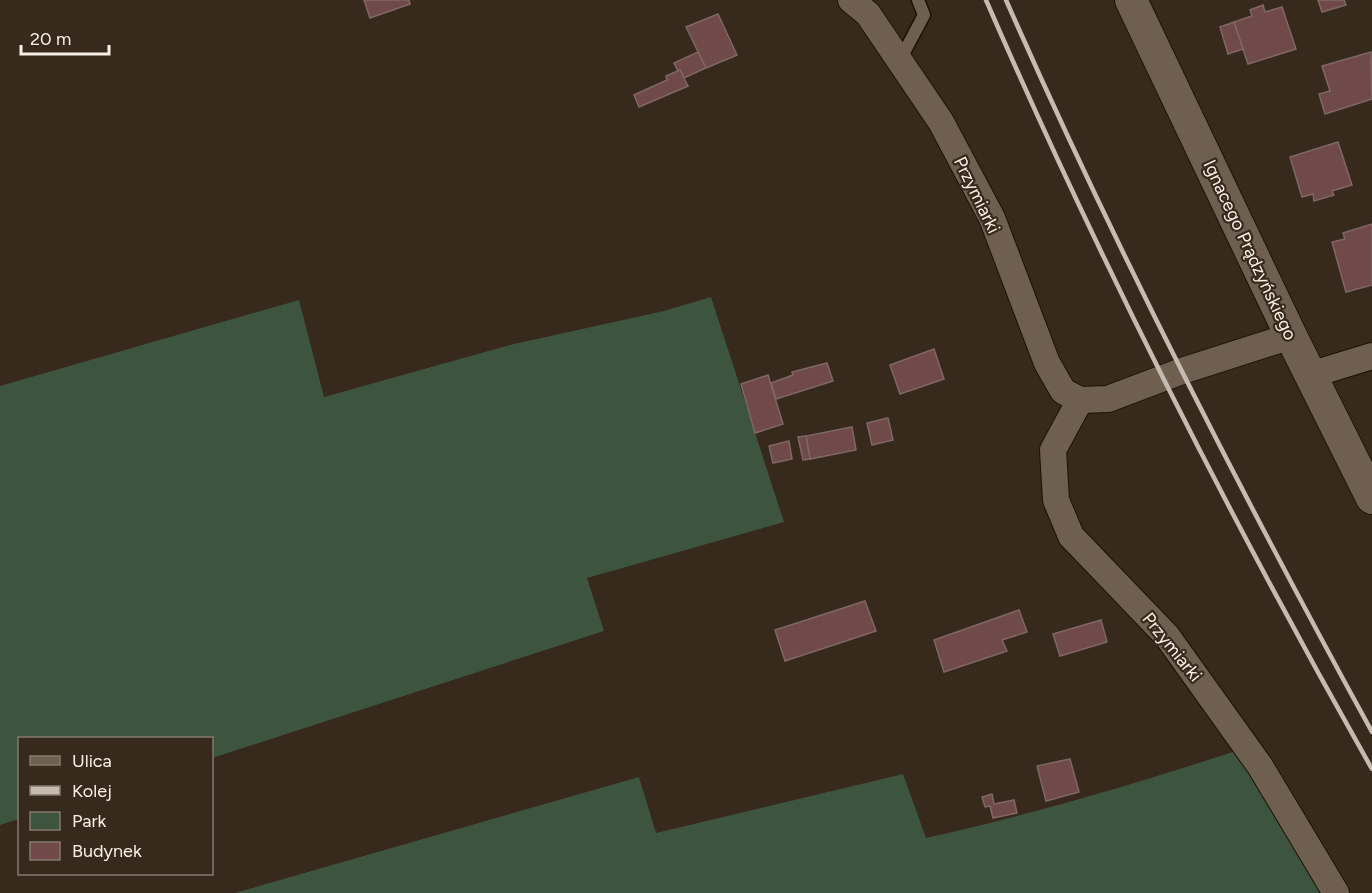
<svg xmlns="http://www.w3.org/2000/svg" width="1372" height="893" font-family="Figtree,sans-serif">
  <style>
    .green { fill: #3d543f }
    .building { fill: #704949; stroke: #7f6766; stroke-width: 1.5 }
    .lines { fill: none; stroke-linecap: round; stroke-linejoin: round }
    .service-casing { stroke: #1e1205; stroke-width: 15 }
    .minor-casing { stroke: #1e1205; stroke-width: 28 }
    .tertiary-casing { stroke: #1e1205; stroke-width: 34 }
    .service { stroke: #6e5f50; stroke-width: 12 }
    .minor { stroke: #6e5f50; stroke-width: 26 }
    .tertiary { stroke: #6e5f50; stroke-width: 32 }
    .rail { stroke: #c6bbb1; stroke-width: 4.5 }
    .labels { text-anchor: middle; stroke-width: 4.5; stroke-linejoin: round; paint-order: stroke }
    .street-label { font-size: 18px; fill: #faf0e8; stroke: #372a1c }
  </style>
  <rect width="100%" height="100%" fill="#372a1c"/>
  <g class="green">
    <path d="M 711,297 L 784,522 L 587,578 L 604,631 L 212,758 L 212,738 L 20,738 L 19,819 L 0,825 L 0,386 L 299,300 L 324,397 L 514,344 L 664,311 Z"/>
    <path d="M 1236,751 L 1324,893 L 235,893 L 639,777 L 656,833 L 903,774 L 926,838 C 1031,815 1134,784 1236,751 Z"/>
  </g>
  <g class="building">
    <path d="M 364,0 L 409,0 L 410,4 L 370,18 Z"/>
    <path d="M 1318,0 L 1344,0 L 1346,5 L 1322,12 Z"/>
    <path d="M 1263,5 L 1265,12 L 1282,7 L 1296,49 L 1248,64 L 1234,22 L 1252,16 L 1250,10 Z"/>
    <path d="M 718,14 L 737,55 L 706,68 L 686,27 Z"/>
    <path d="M 1234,22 L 1243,49 L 1228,54 L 1220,27 Z"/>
    <path d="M 698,52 L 706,68 L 684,78 L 680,70 L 678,71 L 674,63 Z"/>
    <path d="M 1371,52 L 1372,99 L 1325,114 L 1319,94 L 1330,91 L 1322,66 Z"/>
    <path d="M 680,70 L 688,86 L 639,107 L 634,95 L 667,80 L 666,76 Z"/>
    <path d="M 1338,142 L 1352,185 L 1332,191 L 1334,195 L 1314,201 L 1313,194 L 1302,197 L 1290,157 Z"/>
    <path d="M 1372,224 L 1372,285 L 1346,292 L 1332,242 L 1345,239 L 1343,233 Z"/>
    <path d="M 934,349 L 944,379 L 900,394 L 890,365 Z"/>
    <path d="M 827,363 L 833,381 L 776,399 L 771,383 L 793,375 L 792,372 Z"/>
    <path d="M 768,375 L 783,424 L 755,433 L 741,384 Z"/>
    <path d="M 888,418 L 893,440 L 872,445 L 867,423 Z"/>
    <path d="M 852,427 L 856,450 L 810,459 L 806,436 Z"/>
    <path d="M 806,436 L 810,459 L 803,460 L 798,437 Z"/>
    <path d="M 789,441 L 792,459 L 773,463 L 769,446 Z"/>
    <path d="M 865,601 L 876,631 L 785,661 L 775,630 Z"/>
    <path d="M 1019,610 L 1027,632 L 1002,640 L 1007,651 L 944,672 L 934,640 Z"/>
    <path d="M 1101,620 L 1107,642 L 1060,656 L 1053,634 Z"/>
    <path d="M 1070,759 L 1079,792 L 1046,801 L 1037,766 Z"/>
    <path d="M 992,794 L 994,804 L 1014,800 L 1017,813 L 993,818 L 990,806 L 985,807 L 982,797 Z"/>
  </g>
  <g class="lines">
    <defs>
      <path id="service" d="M 900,60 L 924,15 L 918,0"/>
      <g id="minor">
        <path d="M 851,0 L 868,14 L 941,122 L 992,218 L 1047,363 L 1063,391 L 1080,400 L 1108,399 L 1182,371 L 1291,336"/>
        <path d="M 1310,375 L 1372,356"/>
        <path d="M 1080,400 L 1053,450 L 1056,500 L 1071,536 L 1167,636 L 1260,766 L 1336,893"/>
      </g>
      <path id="tertiary" d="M 1131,0 L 1291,336 L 1372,498"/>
    </defs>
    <use href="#service" class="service-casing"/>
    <use href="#minor" class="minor-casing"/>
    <use href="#tertiary" class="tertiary-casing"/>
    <use href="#service" class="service"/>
    <use href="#minor" class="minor"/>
    <use href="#tertiary" class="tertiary"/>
    <g class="rail">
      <path d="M 986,0 C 1100,262 1231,520 1372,769"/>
      <path d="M 1006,0 C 1116,250 1241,493 1372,732"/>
    </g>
  </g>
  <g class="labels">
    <g class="street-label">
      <text transform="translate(977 195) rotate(64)" y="6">Przymiarki</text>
      <text transform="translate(1250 250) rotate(65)" y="6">Ignacego Prądzyńskiego</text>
      <text transform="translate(1172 647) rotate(51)" y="6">Przymiarki</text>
    </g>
  </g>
  <rect x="18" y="737" width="195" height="138" fill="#372a1c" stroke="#85796e" stroke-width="1.5"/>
  <rect x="30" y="756" width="30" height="9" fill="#6e5f50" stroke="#85796e" stroke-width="1.5"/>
  <text x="72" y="767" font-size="18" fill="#faf0e8">Ulica</text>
  <rect x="30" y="786" width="30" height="9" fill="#c6bbb1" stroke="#85796e" stroke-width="1.5"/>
  <text x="72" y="797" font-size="18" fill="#faf0e8">Kolej</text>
  <rect x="30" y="812" width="30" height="18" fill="#3d543f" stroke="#85796e" stroke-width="1.5"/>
  <text x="72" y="827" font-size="18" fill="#faf0e8">Park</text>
  <rect x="30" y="842" width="30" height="18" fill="#704949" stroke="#85796e" stroke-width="1.5"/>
  <text x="72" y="857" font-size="18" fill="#faf0e8">Budynek</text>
  <path d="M21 45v9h88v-9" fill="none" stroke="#faf0e8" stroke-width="3"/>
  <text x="30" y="45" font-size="18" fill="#faf0e8" stroke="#372a1c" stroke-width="4.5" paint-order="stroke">20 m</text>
</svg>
